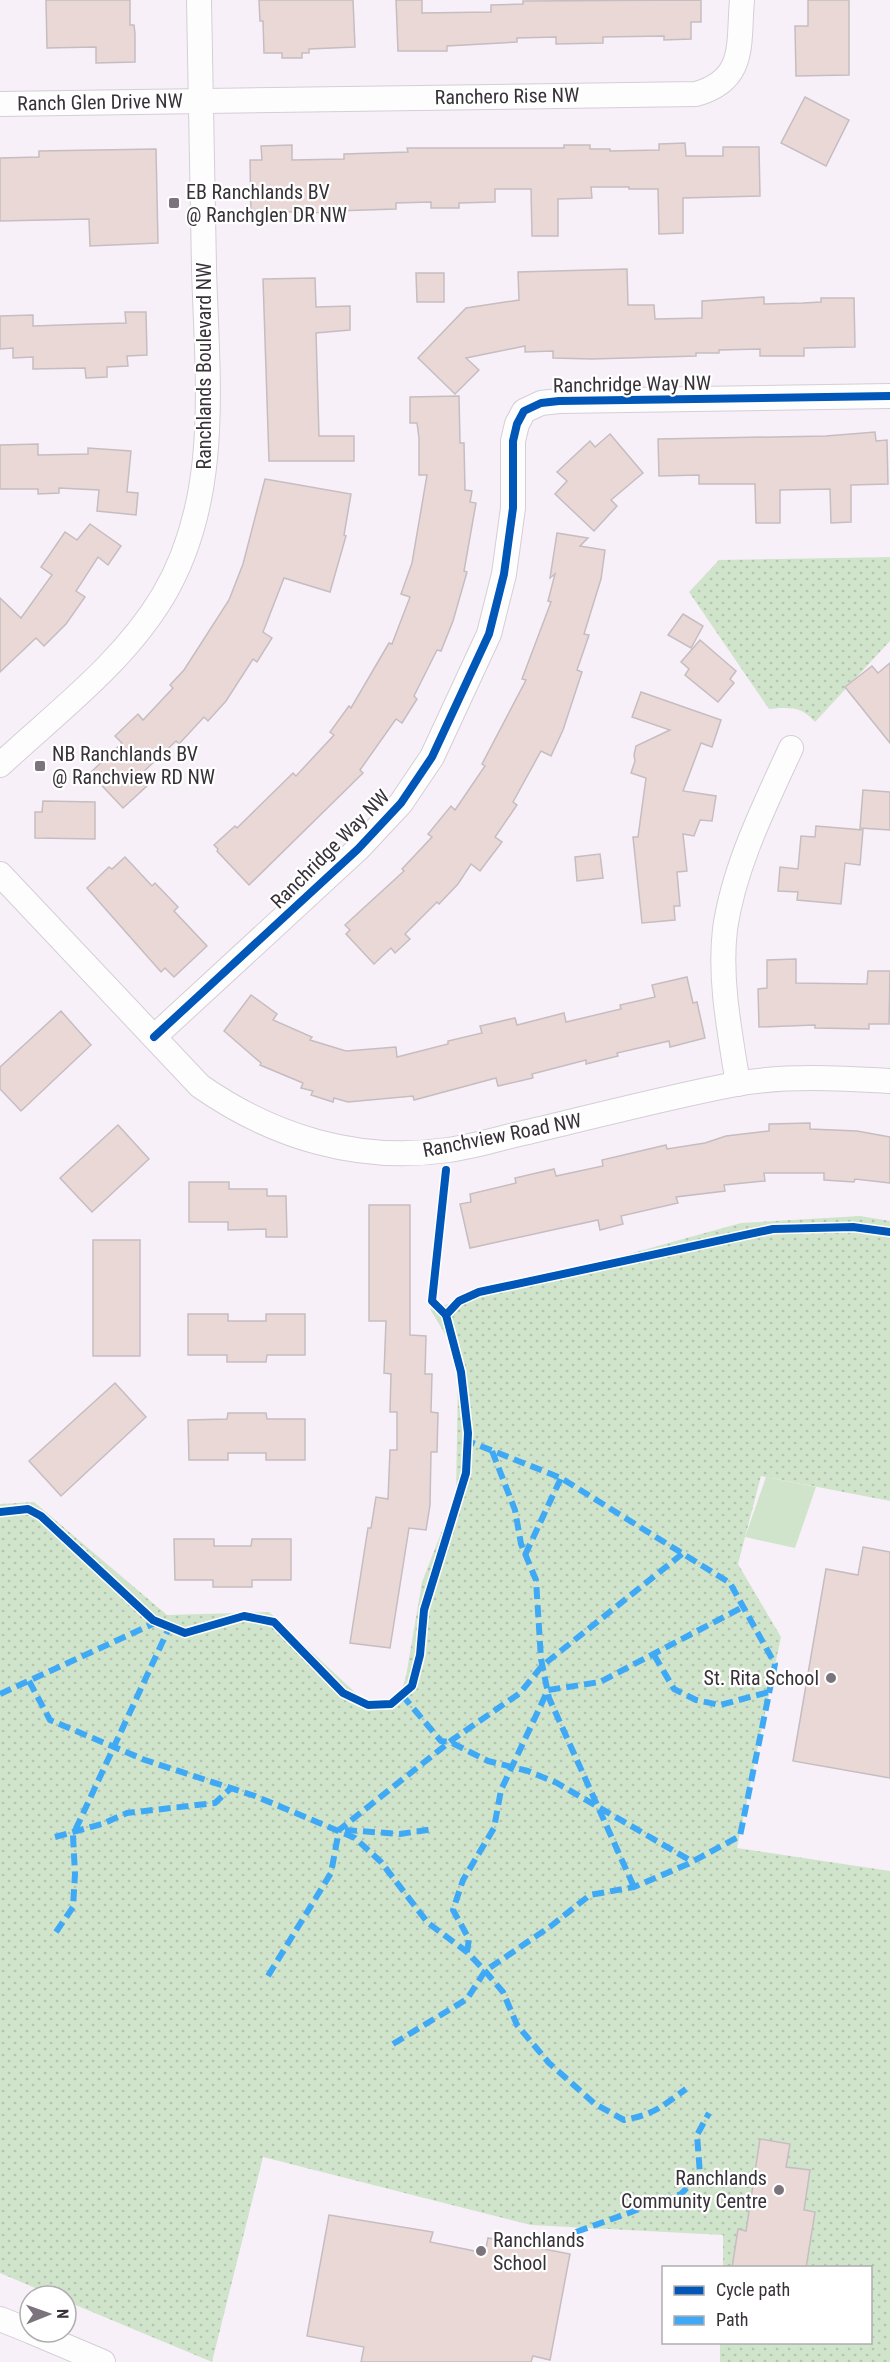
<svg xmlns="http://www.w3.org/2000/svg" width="890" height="2362" font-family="'Roboto Condensed',sans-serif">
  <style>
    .green { fill: #d0e4cb }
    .park { fill: url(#park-dots) }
    .building { fill: #ead8d7; stroke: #c5bdc0; stroke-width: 1.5 }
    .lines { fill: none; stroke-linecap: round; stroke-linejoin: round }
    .minor-casing { stroke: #d4ced5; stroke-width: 26 }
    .minor { stroke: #fefdfe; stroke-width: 24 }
    .quiet { stroke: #3fa9f5; stroke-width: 6; stroke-dasharray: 12 6; stroke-linecap: butt }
    .cycleway-casing { stroke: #fff; stroke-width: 11 }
    .cycleway { stroke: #0057b8; stroke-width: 8 }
    .poi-dot { fill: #7b747c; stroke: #fff; stroke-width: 2 }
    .labels { text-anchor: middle; stroke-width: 4.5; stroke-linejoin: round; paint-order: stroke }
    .street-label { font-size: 20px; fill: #373138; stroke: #fff }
    .poi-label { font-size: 20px; fill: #373138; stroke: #fff; text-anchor: start }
  </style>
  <defs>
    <pattern id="park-dots" width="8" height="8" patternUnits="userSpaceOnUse" patternTransform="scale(1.5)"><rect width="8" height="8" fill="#d0e4cb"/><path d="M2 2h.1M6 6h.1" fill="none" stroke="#b3c4af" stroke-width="1.8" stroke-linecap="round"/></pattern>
  </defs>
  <rect width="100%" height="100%" fill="#f8f0f9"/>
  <path class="green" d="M 766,1477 L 816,1487 L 795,1548 L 745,1537 Z"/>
  <g class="park">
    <path d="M 890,557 L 890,641 L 815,722 C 802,706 789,707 769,709 L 689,592 L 719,560 Z"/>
    <path d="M 860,1216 L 890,1221 L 890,1501 L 761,1476 L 738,1564 L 781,1637 L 737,1848 L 890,1871 L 890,2362 L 720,2362 L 720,2343 L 870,2342 L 870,2268 L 723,2267 L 723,2235 L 531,2225 L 263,2157 L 212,2362 L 66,2301 L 66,2296 L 54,2296 L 0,2273 L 0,1504 L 34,1502 L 167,1615 L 269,1612 L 362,1699 L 386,1701 L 401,1693 L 406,1676 L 422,1582 L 456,1495 L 458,1376 L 448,1339 L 430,1309 L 741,1223 Z"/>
  </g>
  <g class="building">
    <path d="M 46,0 L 130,0 L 130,25 L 134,25 L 135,34 L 135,62 L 96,63 L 96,47 L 47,48 Z"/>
    <path d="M 259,0 L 353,0 L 355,47 L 309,49 L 309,53 L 302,53 L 302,58 L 282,58 L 282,53 L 264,53 L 263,21 L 260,21 Z"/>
    <path d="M 396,0 L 422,0 L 422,13 L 491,12 L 491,5 L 523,4 L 523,1 L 701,0 L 701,22 L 691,22 L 691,39 L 664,40 L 664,36 L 603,37 L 603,43 L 556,44 L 556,37 L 517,38 L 517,42 L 447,46 L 447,51 L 398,51 Z"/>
    <path d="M 808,0 L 849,0 L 849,75 L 796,76 L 795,26 L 808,26 Z"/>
    <path d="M 805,97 L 849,120 L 826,166 L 781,143 Z"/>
    <path d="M 685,143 L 686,156 L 723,156 L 723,147 L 759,147 L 760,196 L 683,198 L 683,233 L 659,234 L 658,189 L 629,189 L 629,187 L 591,187 L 592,198 L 558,199 L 558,236 L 532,236 L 531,189 L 495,189 L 495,202 L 459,203 L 459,208 L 431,208 L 431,202 L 396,203 L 396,209 L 334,211 L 334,213 L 251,211 L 250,160 L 262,160 L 261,146 L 292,145 L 292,160 L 344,159 L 344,154 L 408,152 L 407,148 L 564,148 L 564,145 L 590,145 L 590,149 L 610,149 L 610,151 L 659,150 L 659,144 Z"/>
    <path d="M 156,149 L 158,243 L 90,246 L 89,219 L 0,221 L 0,158 L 39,157 L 39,151 Z"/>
    <path d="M 627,269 L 628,305 L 654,305 L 655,319 L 702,318 L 702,301 L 764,297 L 764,304 L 803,303 L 821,302 L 821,298 L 854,298 L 855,347 L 804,348 L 804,356 L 760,356 L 760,349 L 719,350 L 719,353 L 696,353 L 696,356 L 592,359 L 553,358 L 553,351 L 525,352 L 525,346 L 466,358 L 479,370 L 455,394 L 418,358 L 466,308 L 519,300 L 518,272 Z"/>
    <path d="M 416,273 L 444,273 L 444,302 L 417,302 Z"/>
    <path d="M 315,278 L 316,307 L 350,306 L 350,330 L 316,333 L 319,436 L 354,436 L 354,461 L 269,461 L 263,279 Z"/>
    <path d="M 125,312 L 146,312 L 147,355 L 127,356 L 128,366 L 107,367 L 107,377 L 86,378 L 85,368 L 33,369 L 33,357 L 13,358 L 13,348 L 0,349 L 0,316 L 33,315 L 33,326 L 91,324 L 126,323 Z"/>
    <path d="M 459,396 L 460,443 L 464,443 L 465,490 L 472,491 L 470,502 L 476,503 L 464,571 L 467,572 L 453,621 L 441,651 L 437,650 L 414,696 L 417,699 L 402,723 L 396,719 L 360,770 L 363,773 L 249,885 L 217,851 L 218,849 L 214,845 L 235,826 L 237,828 L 293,773 L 296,776 L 334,735 L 330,732 L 349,706 L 351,708 L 389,643 L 392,644 L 410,597 L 401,594 L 412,563 L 427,475 L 419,475 L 419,438 L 417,423 L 410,423 L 410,397 Z"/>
    <path d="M 875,432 L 876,441 L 887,440 L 888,484 L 851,485 L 851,522 L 831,523 L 830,489 L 780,490 L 780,523 L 756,523 L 755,484 L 699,484 L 699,475 L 659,476 L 658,439 L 826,436 Z"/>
    <path d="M 610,434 L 643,473 L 611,500 L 617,506 L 594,531 L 555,494 L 567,481 L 557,472 L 590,441 L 595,447 Z"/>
    <path d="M 38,444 L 38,455 L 88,454 L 88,448 L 131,451 L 127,492 L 138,493 L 136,515 L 97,511 L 99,490 L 59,488 L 59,493 L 38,494 L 38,489 L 0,489 L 0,445 Z"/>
    <path d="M 265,479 L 351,494 L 344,535 L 346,536 L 330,592 L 284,578 L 263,632 L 272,638 L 257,662 L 253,659 L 226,701 L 208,721 L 204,717 L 179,744 L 176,741 L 138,777 L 147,786 L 123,808 L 90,773 L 122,743 L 115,736 L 138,714 L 143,720 L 173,688 L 170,685 L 184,670 L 229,600 L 243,564 Z"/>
    <path d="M 90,524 L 121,546 L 108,565 L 98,557 L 76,591 L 85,597 L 66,624 L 44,646 L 36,638 L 0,672 L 0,598 L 21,618 L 52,575 L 41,567 L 65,532 L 77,540 Z"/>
    <path d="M 557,533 L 588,538 L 580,546 L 605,550 L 601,579 L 584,634 L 589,635 L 577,670 L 582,672 L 563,730 L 551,756 L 541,751 L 513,802 L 517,805 L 495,837 L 502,842 L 489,859 L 480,871 L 471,864 L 458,884 L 439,904 L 437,902 L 405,934 L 410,939 L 395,953 L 391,948 L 374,964 L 346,934 L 350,930 L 345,925 L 404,871 L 402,869 L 432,837 L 428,834 L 451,806 L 455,810 L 485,766 L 482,764 L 526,680 L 522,679 L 551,602 L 548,601 L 555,574 L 550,578 Z"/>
    <path d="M 683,614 L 703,626 L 691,648 L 668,635 Z"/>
    <path d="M 700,640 L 736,671 L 730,679 L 734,683 L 718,702 L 685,675 L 689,669 L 681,662 Z"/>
    <path d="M 890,663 L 890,743 L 845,687 L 872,666 L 878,673 Z"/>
    <path d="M 641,692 L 721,720 L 712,747 L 701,743 L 683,791 L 716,796 L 712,821 L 700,820 L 694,836 L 683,834 L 687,871 L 677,872 L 680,906 L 674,906 L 675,920 L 642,923 L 633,837 L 638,837 L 646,778 L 631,773 L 635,761 L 634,755 L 636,746 L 670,730 L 632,717 Z"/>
    <path d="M 863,790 L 890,792 L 890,830 L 860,828 Z"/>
    <path d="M 43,801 L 95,802 L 95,839 L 35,838 L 35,812 L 42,812 Z"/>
    <path d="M 816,826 L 863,830 L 860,865 L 845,863 L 841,904 L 797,900 L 798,892 L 778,891 L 780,867 L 798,869 L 801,836 L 815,837 Z"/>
    <path d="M 600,854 L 603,878 L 577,881 L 575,857 Z"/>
    <path d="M 125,857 L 152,886 L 155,883 L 178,907 L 174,911 L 207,946 L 174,977 L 165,968 L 161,972 L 87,888 L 109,867 L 112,869 Z"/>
    <path d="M 796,959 L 796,983 L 867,984 L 868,971 L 890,971 L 889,1024 L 869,1024 L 869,1029 L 815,1028 L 815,1025 L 759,1027 L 758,989 L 767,988 L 767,960 Z"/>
    <path d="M 687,977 L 693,1003 L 697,1002 L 705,1038 L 670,1047 L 669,1041 L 617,1053 L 618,1056 L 586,1064 L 586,1060 L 532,1074 L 533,1078 L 498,1086 L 496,1078 L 414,1100 L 413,1096 L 348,1102 L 334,1098 L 333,1102 L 311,1095 L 313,1091 L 301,1088 L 303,1083 L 260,1065 L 261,1063 L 224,1031 L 251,995 L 277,1014 L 273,1020 L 312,1037 L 310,1040 L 346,1051 L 396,1047 L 397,1057 L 448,1044 L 448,1041 L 482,1033 L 480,1026 L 515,1018 L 517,1025 L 564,1013 L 566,1022 L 621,1009 L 620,1005 L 655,997 L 652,985 Z"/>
    <path d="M 61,1011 L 91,1045 L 21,1111 L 0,1089 L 0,1067 Z"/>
    <path d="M 810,1123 L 810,1129 L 857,1131 L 890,1137 L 890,1183 L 855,1179 L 854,1182 L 824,1180 L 824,1173 L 764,1173 L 765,1181 L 724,1185 L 725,1191 L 676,1197 L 678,1203 L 621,1216 L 623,1224 L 600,1230 L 598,1220 L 470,1248 L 460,1204 L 471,1202 L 470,1194 L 516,1183 L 515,1178 L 554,1169 L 556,1176 L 603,1166 L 602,1160 L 666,1145 L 667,1149 L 705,1143 L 726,1136 L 769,1131 L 769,1124 Z"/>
    <path d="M 118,1125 L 149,1159 L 92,1212 L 60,1178 Z"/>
    <path d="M 189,1182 L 229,1182 L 229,1189 L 267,1189 L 267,1196 L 286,1196 L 287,1237 L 266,1237 L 266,1229 L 228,1230 L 228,1222 L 189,1222 Z"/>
    <path d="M 369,1205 L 410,1205 L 410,1335 L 426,1336 L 425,1374 L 432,1374 L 431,1412 L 438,1413 L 437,1452 L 431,1452 L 430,1505 L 426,1530 L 409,1528 L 390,1648 L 350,1643 L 368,1528 L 371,1528 L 376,1497 L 388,1499 L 390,1450 L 397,1450 L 397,1412 L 390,1412 L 391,1374 L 384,1373 L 386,1321 L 369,1321 Z"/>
    <rect x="93" y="1240" width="47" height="116"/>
    <path d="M 188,1314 L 228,1314 L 228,1321 L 266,1321 L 266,1314 L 305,1314 L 305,1355 L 267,1355 L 266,1362 L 227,1362 L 227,1355 L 188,1355 Z"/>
    <path d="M 115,1383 L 146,1417 L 61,1496 L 29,1461 Z"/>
    <path d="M 228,1413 L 266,1413 L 267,1419 L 305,1419 L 305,1460 L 266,1460 L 266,1453 L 228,1453 L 228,1460 L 189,1460 L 188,1420 L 227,1419 Z"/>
    <path d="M 174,1539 L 214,1539 L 214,1546 L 251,1546 L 252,1539 L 291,1539 L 291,1580 L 252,1580 L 252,1587 L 213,1587 L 213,1580 L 175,1580 Z"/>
    <path d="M 863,1547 L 890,1552 L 890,1778 L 793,1761 L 826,1569 L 858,1575 Z"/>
    <path d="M 760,2139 L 790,2144 L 786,2167 L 810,2170 L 804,2210 L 815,2212 L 806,2268 L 732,2268 L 738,2229 L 746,2231 Z"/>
    <path d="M 329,2215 L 433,2232 L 430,2242 L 485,2253 L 488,2238 L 570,2254 L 550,2360 L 533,2356 L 531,2362 L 361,2362 L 364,2347 L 307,2336 Z"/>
  </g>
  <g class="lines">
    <defs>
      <g id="minor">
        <path d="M 0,104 L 696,94 C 747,80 738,43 742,0"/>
        <path d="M 0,765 C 57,712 123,663 163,596 C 222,497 207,378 204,268 C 203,178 200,89 199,0"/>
        <path d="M 0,874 L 200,1086 C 273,1137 358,1163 448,1150 C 476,1146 504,1137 532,1131 C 600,1115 668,1097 736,1084 C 786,1075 839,1078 890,1081"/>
        <path d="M 154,1037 L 358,849 L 401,803 L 432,757 L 489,634 L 504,574 L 513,508 L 513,441 L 517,424 L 524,411 L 541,403 L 559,401 L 890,396"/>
        <path d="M 738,1084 C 730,1033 719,980 725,929 C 734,866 765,805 791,748"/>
        <path d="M 0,2319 L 30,2331"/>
        <path d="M 32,2332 L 103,2362"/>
      </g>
    </defs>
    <use href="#minor" class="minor-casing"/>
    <use href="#minor" class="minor"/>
    <g class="quiet">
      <path d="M 492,1451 L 515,1510 L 521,1544 L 536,1580 L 541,1659 L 549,1698 L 634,1887"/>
      <path d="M 525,1555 L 561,1478"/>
      <path d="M 654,1655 L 674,1689 L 696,1700 L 720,1705 L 769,1692"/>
      <path d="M 29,1681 L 50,1720 L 145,1760 L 255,1796 L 355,1838 L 381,1862 L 428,1923 L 467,1952 L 485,1971 L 503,1992 L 517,2025 L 549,2063 L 595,2104 L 624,2120 C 655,2114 661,2107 686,2089"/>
      <path d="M 0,1694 L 157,1622"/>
      <path d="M 402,1695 L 441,1741 L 450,1742 L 488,1761 L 528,1771 L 557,1783 L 693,1862"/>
      <path d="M 345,1830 L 400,1834 L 433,1829"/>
      <path d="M 55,1837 L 102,1824 L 127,1813 L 215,1803 L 231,1788"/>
      <path d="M 56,1932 L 73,1907 L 75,1874 L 73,1835 L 169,1628"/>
      <path d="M 467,1952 L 469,1939 L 453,1910 L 463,1880 L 494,1828 L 501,1790 L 548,1690 L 600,1682 L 743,1607"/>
      <path d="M 268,1976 L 331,1873 L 339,1830 L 452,1740 L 520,1693 L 542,1666 L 682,1554"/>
      <path d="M 393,2044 L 467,1999 L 485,1971 L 551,1926 L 590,1895 L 634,1887 L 688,1864 L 740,1836 L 775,1664 L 730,1583 L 561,1478 L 468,1441"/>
      <path d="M 576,2232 L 681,2194 L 700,2174 L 697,2135 L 709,2113"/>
    </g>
    <defs>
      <g id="cycleway">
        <path d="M 154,1037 L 358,849 L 401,803 L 432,757 L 489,634 L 504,574 L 513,508 L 513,441 L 517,424 L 524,411 L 541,403 L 559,401 L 890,396"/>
        <path d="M 446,1315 L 432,1301 L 446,1170"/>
        <path d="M 0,1512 L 28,1509 L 41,1516 L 153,1620 L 185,1633 L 244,1616 L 274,1622 L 343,1693 L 368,1705 L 391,1704 L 412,1686 L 420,1655 L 424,1610 L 466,1473 L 468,1433 L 461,1372 L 446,1315 L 459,1301 L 479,1292 L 773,1229 L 853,1227 L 890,1232"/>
      </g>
    </defs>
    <use href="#cycleway" class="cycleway-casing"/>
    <use href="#cycleway" class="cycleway"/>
  </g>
  <g class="poi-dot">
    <rect x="168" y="197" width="12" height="12" rx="3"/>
    <rect x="34" y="760" width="12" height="12" rx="3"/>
    <circle cx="831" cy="1678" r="6"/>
    <circle cx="779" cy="2190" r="6"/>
    <circle cx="481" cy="2251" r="6"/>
  </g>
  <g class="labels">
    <g class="street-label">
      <text transform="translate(507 96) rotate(-1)" y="7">Ranchero Rise NW</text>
      <text transform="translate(100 102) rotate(-1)" y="7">Ranch Glen Drive NW</text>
      <text transform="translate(204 366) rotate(-90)" y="7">Ranchlands Boulevard NW</text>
      <text transform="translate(632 384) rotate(-1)" y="7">Ranchridge Way NW</text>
      <text transform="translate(330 849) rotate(-45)" y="7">Ranchridge Way NW</text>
      <text transform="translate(502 1135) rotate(-11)" y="7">Ranchview Road NW</text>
    </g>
    <g class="poi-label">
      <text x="186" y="199">EB Ranchlands BV<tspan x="186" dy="23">@ Ranchglen DR NW</tspan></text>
      <text x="52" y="761">NB Ranchlands BV<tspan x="52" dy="23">@ Ranchview RD NW</tspan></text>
      <text x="819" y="1685" text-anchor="end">St. Rita School</text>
      <text x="767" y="2185" text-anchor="end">Ranchlands<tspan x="767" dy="23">Community Centre</tspan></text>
      <text x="493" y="2247">Ranchlands<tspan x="493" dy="23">School</tspan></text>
    </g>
  </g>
  <rect x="662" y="2266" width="210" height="78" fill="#ffffff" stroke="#afadaf" stroke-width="1.5"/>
  <rect x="674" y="2286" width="30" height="9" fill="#0057b8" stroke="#afadaf" stroke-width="1.5"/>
  <text x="716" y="2296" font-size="18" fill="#373138">Cycle path</text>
  <rect x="674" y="2316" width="30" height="9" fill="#3fa9f5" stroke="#afadaf" stroke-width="1.5"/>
  <text x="716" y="2326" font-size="18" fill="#373138">Path</text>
  <g transform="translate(48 2314) rotate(89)"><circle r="28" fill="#ffffff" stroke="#afadaf" stroke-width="1.5"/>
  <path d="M0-4.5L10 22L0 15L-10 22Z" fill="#7b747c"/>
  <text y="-9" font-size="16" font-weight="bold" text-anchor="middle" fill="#373138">N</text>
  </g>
</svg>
